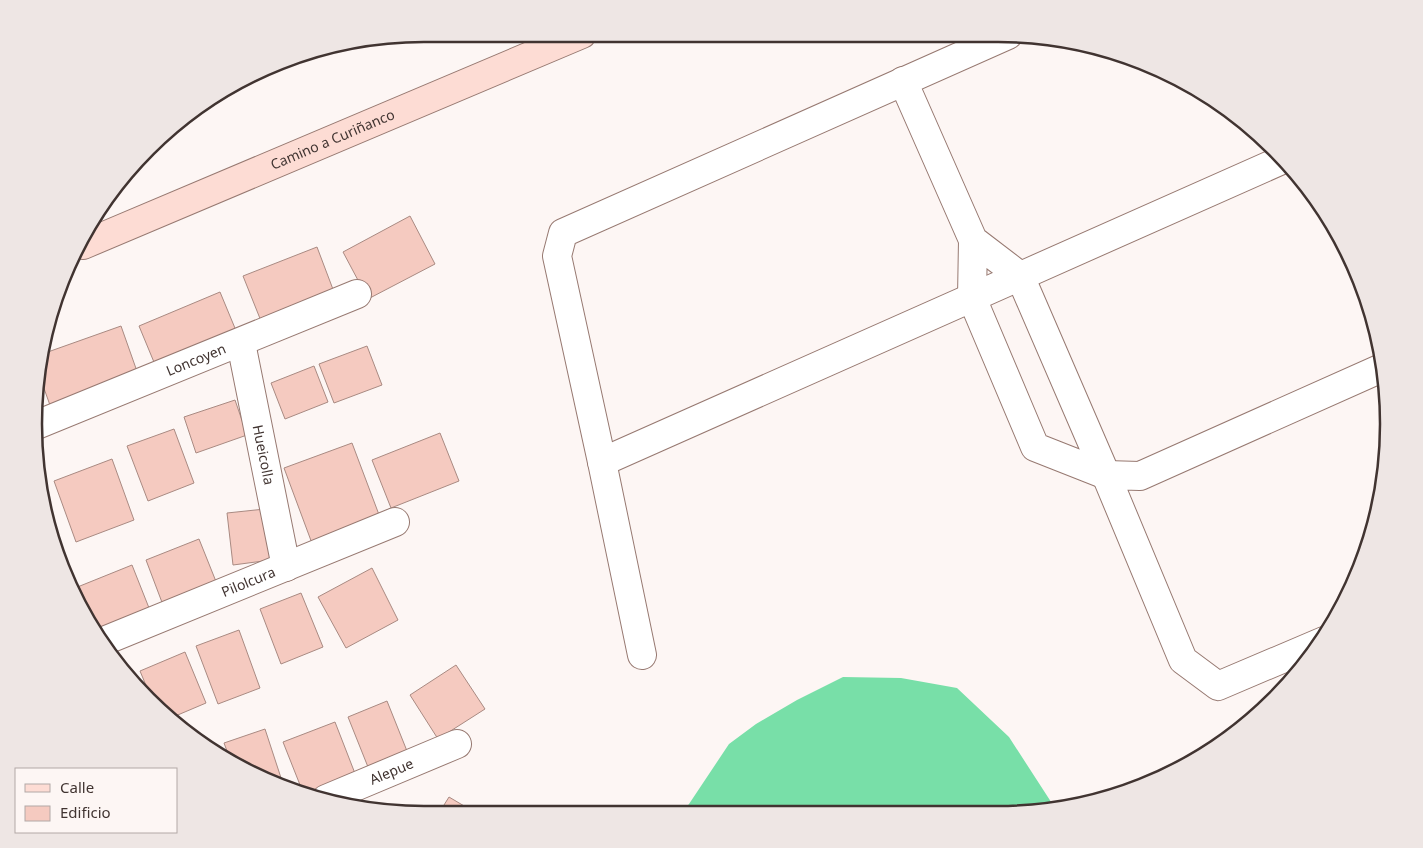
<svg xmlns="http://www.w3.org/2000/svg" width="1423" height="848" font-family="'Noto Sans',sans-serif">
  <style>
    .forest { fill: #78dfa8 }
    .building { fill: #f5cac0; stroke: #a98a82 }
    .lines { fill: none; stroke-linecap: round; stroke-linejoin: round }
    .street-casing { stroke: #977971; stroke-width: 30 }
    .secondary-casing { stroke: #977971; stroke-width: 30 }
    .street { stroke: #fff; stroke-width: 28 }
    .secondary { stroke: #fddcd4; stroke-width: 28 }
    .labels { text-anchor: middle; stroke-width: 4; stroke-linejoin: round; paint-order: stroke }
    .street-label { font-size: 14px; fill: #413431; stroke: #fdf6f4 }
    .rim { fill: none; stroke: #413431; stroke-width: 2.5 }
  </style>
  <rect width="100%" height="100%" fill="#fdf6f4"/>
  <path class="forest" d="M 843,677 L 901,678 L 957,688 L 1009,737 L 1055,808 L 1025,813 L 681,813 L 689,804 L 729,744 L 756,724 L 797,700 Z"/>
  <g class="building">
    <path d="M 410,216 L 435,264 L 368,299 L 343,252 Z"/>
    <path d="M 317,247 L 334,292 L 261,321 L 243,276 Z"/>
    <path d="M 220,292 L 237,333 L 156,367 L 139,326 Z"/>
    <path d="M 121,326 L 139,377 L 51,408 L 41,380 L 45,353 Z"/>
    <path d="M 367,346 L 382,385 L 334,403 L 319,364 Z"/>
    <path d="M 314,366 L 328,402 L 285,419 L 271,383 Z"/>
    <path d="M 235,400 L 247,435 L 196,453 L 184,417 Z"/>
    <path d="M 174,429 L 194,483 L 148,501 L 127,446 Z"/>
    <path d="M 440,433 L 459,481 L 391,508 L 372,460 Z"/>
    <path d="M 352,443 L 381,520 L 313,546 L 284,468 Z"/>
    <path d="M 112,459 L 134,520 L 76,542 L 54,481 Z"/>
    <path d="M 265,509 L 271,560 L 233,565 L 227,513 Z"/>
    <path d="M 199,539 L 217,584 L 163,605 L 146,560 Z"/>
    <path d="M 132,565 L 151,613 L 99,634 L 75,588 Z"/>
    <path d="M 372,568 L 398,620 L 346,648 L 318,597 Z"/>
    <path d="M 301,593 L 323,647 L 281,664 L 260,609 Z"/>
    <path d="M 239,630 L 260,688 L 218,704 L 196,646 Z"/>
    <path d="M 185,652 L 206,703 L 173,717 L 150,695 L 140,671 Z"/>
    <path d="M 456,665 L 485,709 L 438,739 L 410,695 Z"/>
    <path d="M 387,701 L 409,756 L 370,772 L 348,717 Z"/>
    <path d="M 335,722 L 356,776 L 308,795 L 304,795 L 283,742 Z"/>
    <path d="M 265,729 L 284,787 L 230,759 L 224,743 Z"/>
    <path d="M 449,797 L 476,813 L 439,813 Z"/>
  </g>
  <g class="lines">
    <defs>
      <g id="street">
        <path d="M 903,81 L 973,240 L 972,298 L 1035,447 L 1106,475 L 1020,276 L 973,240"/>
        <path id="s1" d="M 241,343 L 286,567"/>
        <path id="s2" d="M 34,426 L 357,294"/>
        <path d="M 602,462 L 1284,159"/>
        <path id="s3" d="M 104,641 L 395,522"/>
        <path d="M 1324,641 L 1218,686 L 1183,660 L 1106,475 L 1140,476 L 1384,367"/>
        <path d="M 642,655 L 602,462 L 557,256 L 563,233 L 1008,35"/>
        <path id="s4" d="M 326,799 L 457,744"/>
      </g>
      <g id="secondary">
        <path id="s5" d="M 83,245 L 582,34"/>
      </g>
    </defs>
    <use href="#street" class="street-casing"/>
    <use href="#secondary" class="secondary-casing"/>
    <use href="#street" class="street"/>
    <use href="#secondary" class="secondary"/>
  </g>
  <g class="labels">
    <g class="street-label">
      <text dy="5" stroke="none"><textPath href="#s5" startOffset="271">Camino a Curiñanco</textPath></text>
      <text dy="5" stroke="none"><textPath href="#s2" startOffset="175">Loncoyen</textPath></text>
      <text dy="5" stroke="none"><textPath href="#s1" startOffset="114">Hueicolla</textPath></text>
      <text dy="5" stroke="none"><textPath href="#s3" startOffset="156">Pilolcura</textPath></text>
      <text dy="5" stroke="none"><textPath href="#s4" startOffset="71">Alepue</textPath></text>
    </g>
  </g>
  <path d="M0 0H1423V848H0ZM424 42H998A382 382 0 0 1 1380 424V424A382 382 0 0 1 998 806H424A382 382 0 0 1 42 424V424A382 382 0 0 1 424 42Z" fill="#eee6e4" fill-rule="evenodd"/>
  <path class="rim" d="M424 42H998A382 382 0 0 1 1380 424V424A382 382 0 0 1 998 806H424A382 382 0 0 1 42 424V424A382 382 0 0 1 424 42Z"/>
  <rect x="15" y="768" width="162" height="65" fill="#fdf6f4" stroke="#b2a8a6"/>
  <rect x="25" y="784" width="25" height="8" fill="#fddcd4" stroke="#b2a8a6"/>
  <text x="60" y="793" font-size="15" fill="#413431">Calle</text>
  <rect x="25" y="806" width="25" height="15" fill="#f5cac0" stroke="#b2a8a6"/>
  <text x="60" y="818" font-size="15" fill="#413431">Edificio</text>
</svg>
